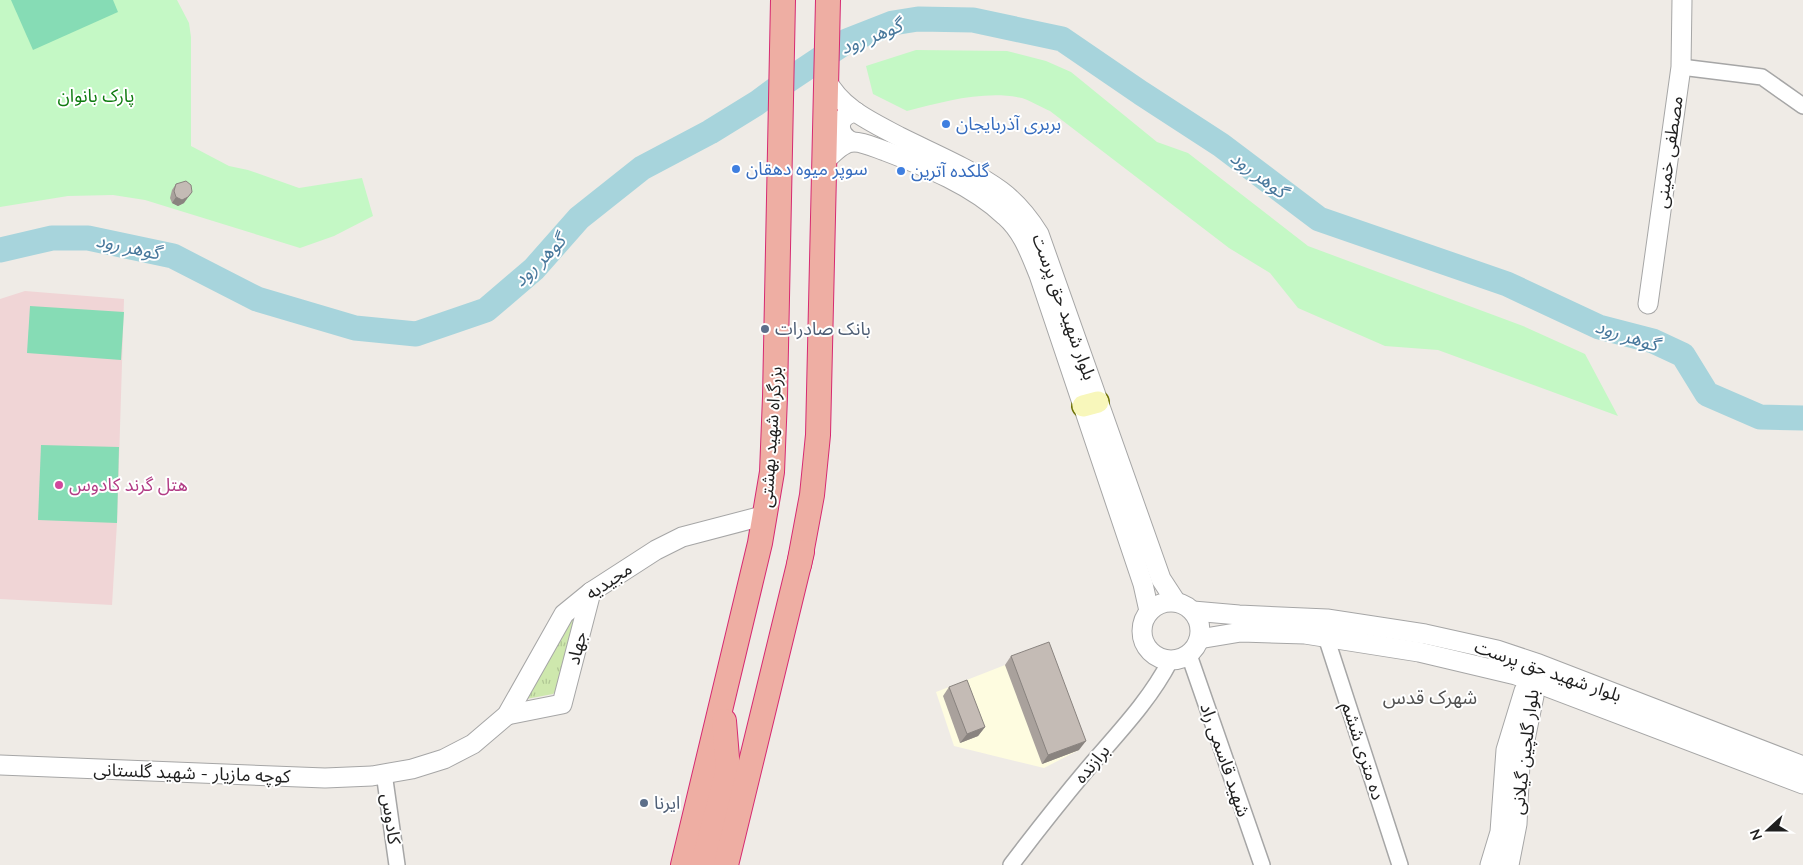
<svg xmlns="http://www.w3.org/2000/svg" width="1803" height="865" font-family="'Nunito Sans','Noto Sans Arabic',sans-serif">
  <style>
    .commercial { fill: #f0d5d6 }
    .education { fill: #fefce0 }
    .grass { fill: url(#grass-tufts) }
    .park { fill: #c4f8c5 }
    .pitch { fill: #86dcb5 }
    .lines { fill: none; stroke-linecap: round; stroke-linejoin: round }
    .river { stroke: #a7d4dc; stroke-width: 25 }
    .minor-casing { stroke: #a6a6a6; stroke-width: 18 }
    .tertiary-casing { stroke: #a6a6a6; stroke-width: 21 }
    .secondary-casing { stroke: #707408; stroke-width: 24 }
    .trunk-casing { stroke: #d62a71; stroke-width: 26 }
    .minor { stroke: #fff; stroke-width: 15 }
    .tertiary { stroke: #fff; stroke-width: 19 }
    .secondary { stroke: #f8f7bb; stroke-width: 21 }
    .trunk { stroke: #eeaea3; stroke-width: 24 }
    .wall { fill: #a9a19c }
    .shaded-wall { fill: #89837f }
    .building { fill: #c4bbb5; stroke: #89837f }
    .shop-dot { fill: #3f7fe0; stroke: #fff; stroke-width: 2 }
    .service-dot { fill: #5c6f8a; stroke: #fff; stroke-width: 2 }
    .hotel-dot { fill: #d1479c; stroke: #fff; stroke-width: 2 }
    .labels { text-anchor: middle; stroke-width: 4; stroke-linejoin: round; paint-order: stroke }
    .park-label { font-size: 18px; fill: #0f7b10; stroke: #fff }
    .shop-label { font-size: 18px; fill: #366cbe; stroke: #fff; text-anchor: start }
    .street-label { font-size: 18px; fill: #1f1f1f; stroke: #fff }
    .service-label { font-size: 18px; fill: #4e5e75; stroke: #fff; text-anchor: start }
    .hotel-label { font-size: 18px; fill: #b23c85; stroke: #fff; text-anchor: start }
    .water-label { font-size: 19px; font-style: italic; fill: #48789c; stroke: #fff }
    .neighbourhood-label { font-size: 19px; fill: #525252; stroke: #fff }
  </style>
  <defs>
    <pattern id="grass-tufts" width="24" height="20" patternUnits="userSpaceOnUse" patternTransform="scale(1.25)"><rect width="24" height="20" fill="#cee8ad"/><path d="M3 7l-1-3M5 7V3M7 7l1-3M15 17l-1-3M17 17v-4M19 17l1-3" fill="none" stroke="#b0c794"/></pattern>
  </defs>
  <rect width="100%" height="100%" fill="#efebe6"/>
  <path class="commercial" d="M 25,291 L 124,299 L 117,523 L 112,605 L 0,599 L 0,299 Z"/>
  <path class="education" d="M 1005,665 L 1079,750 L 1044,768 L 954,746 L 936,692 Z"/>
  <path class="grass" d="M 571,615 L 577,619 L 561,686 L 553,694 L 521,700 Z"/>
  <g class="park">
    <path d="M 0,0 L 177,0 L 189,23 L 191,37 L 191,146 L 229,166 L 248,170 L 299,188 L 362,178 L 373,216 L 334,236 L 300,248 L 145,200 L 113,195 L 68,196 L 0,207 Z"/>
    <path d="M 916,50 L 1007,51 L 1046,61 L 1071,72 L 1157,142 L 1188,153 L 1308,246 L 1523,326 L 1585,354 L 1618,416 L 1438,350 L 1385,346 L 1298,308 L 1270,273 L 1229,248 L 1050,111 C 1041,107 1031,101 1022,98 C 984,90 943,102 907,111 L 873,94 L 866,66 Z"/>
  </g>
  <g class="pitch">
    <path d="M 11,0 L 113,0 L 118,12 L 33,50 Z"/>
    <path d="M 30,306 L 124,312 L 121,360 L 27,353 Z"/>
    <path d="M 41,445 L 119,447 L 117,523 L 38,520 Z"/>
  </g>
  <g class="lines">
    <path class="river" d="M 0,250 L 52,238 L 88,238 L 173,256 L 257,299 L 355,328 L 416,334 L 486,310 L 534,269 L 579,218 L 642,168 L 710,132 L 757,103 L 784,83 L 847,41 L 893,23 L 918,19 L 973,20 L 1062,39 L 1141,93 L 1221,145 L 1319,219 L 1507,284 L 1599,327 L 1653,341 L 1683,355 L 1707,394 L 1760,417 L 1803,418"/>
    <defs>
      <g id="minor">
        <path d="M 1681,67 L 1762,77 L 1803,106"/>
        <path d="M 1326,637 L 1400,865"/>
        <path d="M 1189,655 L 1262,865"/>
        <path d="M 384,773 L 397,865"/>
        <path d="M 1011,865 C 1036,832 1062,799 1089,767 C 1118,733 1150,700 1170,661"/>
      </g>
      <g id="tertiary">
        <path d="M 826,79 C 841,109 872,122 900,137 C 934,154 971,169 1001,191 C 1017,203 1029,218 1039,234 L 1161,579 L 1176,602"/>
        <path d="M 852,142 C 835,133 837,115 856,112"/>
        <path d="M 824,162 C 831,155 842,143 852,142 C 862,141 876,148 885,151 C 927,167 972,185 1005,216 C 1023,232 1030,253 1039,275 L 1143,584 L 1149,611"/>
        <path d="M 1648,304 L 1681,67 L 1682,0"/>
        <circle cx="1171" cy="631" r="29"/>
        <path d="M 1193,611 L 1239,615 L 1327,619 L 1425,634 L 1497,650 L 1539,664 L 1803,766"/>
        <path d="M 1199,639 L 1241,632 L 1305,634 L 1419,652 L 1516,675 L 1803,784"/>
        <path d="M 507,715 L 562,704 L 591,592"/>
        <path d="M 0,765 L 325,778 L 372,776 L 412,769 L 444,759 L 473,744 L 507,715 L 564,614 L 591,592 L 656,550 L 682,537 L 766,515"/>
        <path d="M 1490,865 L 1500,832 L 1506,750 L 1524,691 L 1527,687"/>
        <path d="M 1509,865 L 1517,824 L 1520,764 L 1534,696 L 1533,681 L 1536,672"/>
      </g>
      <path id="secondary" d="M 1083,406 L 1098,402"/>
      <g id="trunk">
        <path d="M 799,565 L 812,495 L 818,435 L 828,0"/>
        <path d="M 683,865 L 760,543 L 772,472 L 775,397 L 783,0"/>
        <path d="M 705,865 L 705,857 L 728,770 L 724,721"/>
        <path d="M 726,865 L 802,552"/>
      </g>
    </defs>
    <use href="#minor" class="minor-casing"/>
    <use href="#tertiary" class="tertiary-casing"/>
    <use href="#secondary" class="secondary-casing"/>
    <use href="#trunk" class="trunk-casing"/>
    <use href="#minor" class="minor"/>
    <use href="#tertiary" class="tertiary"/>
    <use href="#secondary" class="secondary"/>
    <use href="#trunk" class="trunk"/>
  </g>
  <g class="wall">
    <path d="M 176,184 L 184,203 L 178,206 L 172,203 L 170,198 L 172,190 Z"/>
    <path d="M 1011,656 L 1079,750 L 1042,764 L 1005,665 Z"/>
    <path d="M 949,687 L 985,727 L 978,736 L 960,743 L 943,696 Z"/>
  </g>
  <g class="shaded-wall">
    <path d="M 192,192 L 184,203 L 178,206 L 172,203 L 176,197 Z"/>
    <path d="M 985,727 L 978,736 L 960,743 L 967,734 Z"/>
    <path d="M 1086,741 L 1079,750 L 1042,764 L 1048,755 Z"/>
  </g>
  <g class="building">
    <path d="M 186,181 L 191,185 L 192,192 L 188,197 L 182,200 L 176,197 L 174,191 L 176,184 Z"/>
    <path d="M 1049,642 L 1086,741 L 1048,755 L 1011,656 Z"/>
    <path d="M 967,680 L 985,727 L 967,734 L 949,687 Z"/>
  </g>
  <g class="shop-dot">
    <circle cx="946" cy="124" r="5"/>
    <circle cx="736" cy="169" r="5"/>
    <circle cx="901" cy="171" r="5"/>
  </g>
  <g class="service-dot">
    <circle cx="765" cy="329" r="5"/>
    <circle cx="644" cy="803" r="5"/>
  </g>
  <circle class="hotel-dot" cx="59" cy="485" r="5"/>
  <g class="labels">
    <g class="park-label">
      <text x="96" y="102">پارک بانوان</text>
    </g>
    <g class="shop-label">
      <text x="956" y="130">بربری آذربایجان</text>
      <text x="746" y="175">سوپر میوه دهقان</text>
      <text x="911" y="177">گلکده آترین</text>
    </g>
    <g class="street-label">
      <text transform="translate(1669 152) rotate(-82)" y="6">مصطفی خمینی</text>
      <text transform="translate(1064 307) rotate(70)" y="6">بلوار شهید حق پرست</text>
      <text transform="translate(771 437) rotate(-86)" y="6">بزرگراه شهید بهشتی</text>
      <text transform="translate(609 581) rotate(-34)" y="6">مجیدیه</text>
      <text transform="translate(577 648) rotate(-76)" y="6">جهاد</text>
      <text transform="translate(1548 671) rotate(19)" y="6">بلوار شهید حق پرست</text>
      <text transform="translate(1363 751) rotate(72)" y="6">ده متری ششم</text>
      <text transform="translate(1525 752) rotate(-83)" y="6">بلوار گلچین گیلانی</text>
      <text transform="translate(1225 760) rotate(71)" y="6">شهید قاسمی راد</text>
      <text transform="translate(1092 764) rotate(-50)" y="6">برازنده</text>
      <text transform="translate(192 773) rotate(2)" y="6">کوچه مازیار - شهید گلستانی</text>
      <text transform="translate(391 819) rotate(82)" y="6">کادوس</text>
    </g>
    <g class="service-label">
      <text x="775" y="335">بانک صادرات</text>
      <text x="654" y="809">ایرنا</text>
    </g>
    <g class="hotel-label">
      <text x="69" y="491">هتل گرند کادوس</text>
    </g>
    <g class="water-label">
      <text transform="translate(871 36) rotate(-22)" y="7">گوهر رود</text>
      <text transform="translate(1259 174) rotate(37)" y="7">گوهر رود</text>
      <text transform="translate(128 246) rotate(12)" y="7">گوهر رود</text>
      <text transform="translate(539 260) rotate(-45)" y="7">گوهر رود</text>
      <text transform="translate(1627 335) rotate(18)" y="7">گوهر رود</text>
    </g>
    <g class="neighbourhood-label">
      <text x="1430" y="704">شهرک قدس</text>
    </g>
  </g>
  <g transform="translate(1768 830) rotate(249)" stroke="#ffffff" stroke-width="4" paint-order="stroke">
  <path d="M0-4L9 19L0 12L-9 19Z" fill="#1f1f1f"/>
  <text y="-8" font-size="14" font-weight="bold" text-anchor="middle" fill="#1f1f1f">N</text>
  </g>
</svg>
